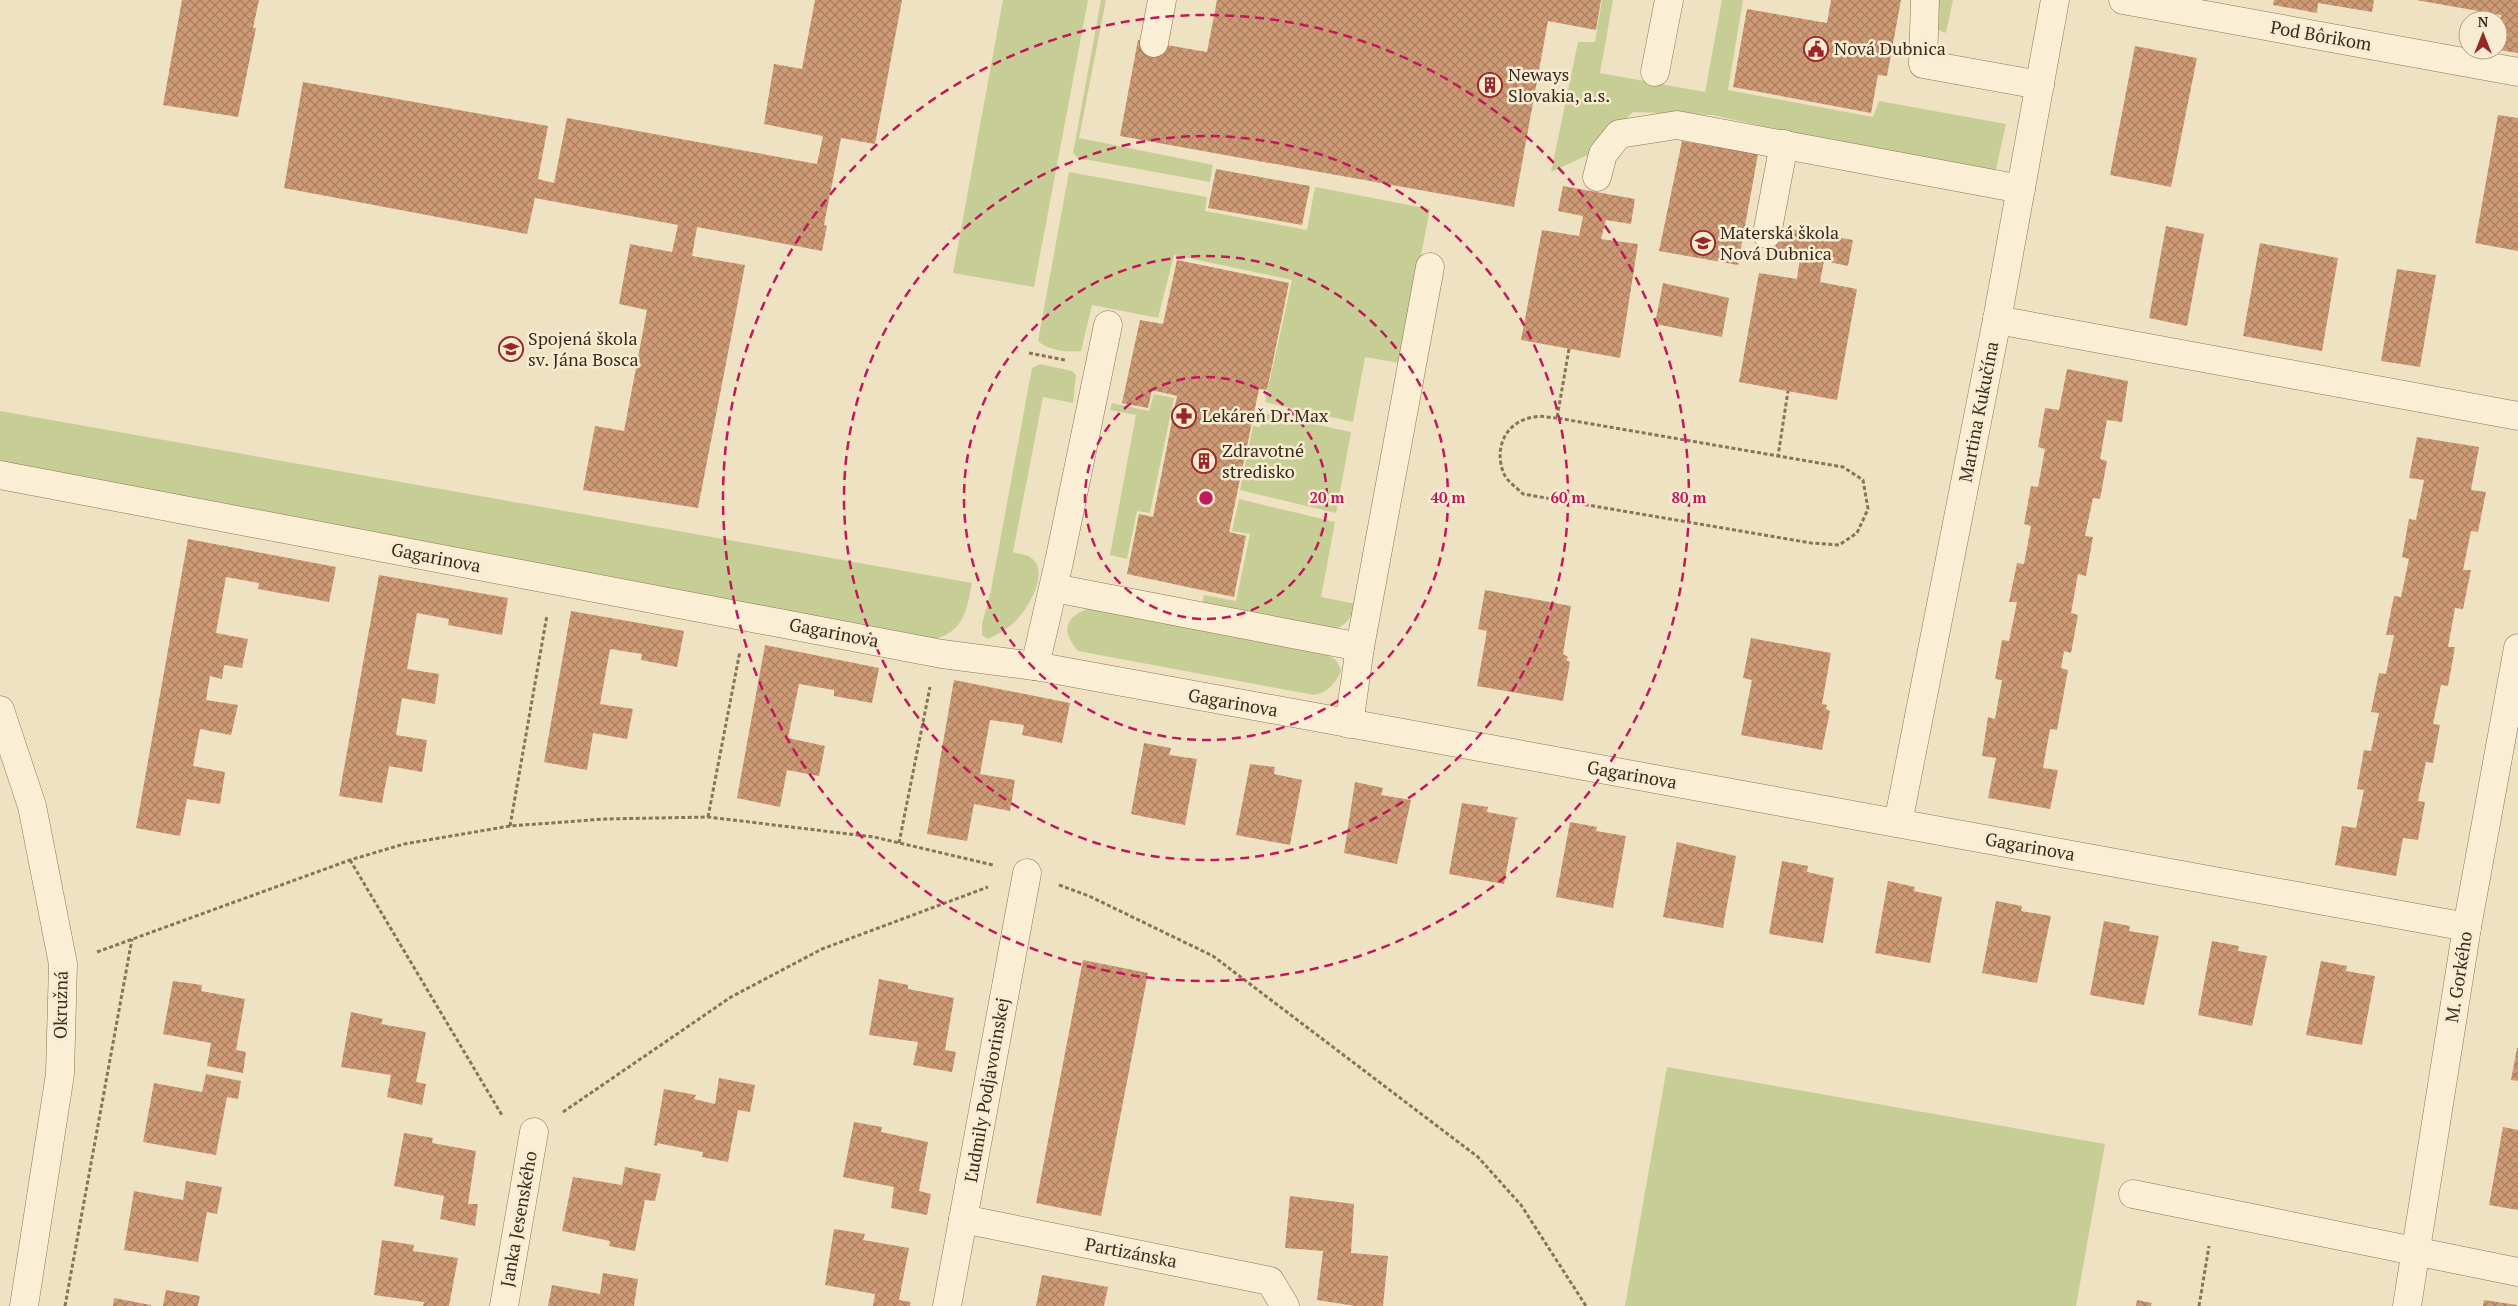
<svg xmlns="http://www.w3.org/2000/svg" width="2518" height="1306" font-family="'PT Serif',serif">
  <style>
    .grass { fill: #c7ce95 }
    .building { fill: url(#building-cross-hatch) }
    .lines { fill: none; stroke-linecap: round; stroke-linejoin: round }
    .minor-casing { stroke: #8a7358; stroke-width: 29 }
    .path { stroke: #8a7358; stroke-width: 3; stroke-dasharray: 4 2.5; stroke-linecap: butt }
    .minor { stroke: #faefd5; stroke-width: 28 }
    .ring { fill: none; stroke: #c2185b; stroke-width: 2.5; stroke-dasharray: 9 6 }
    .labels { text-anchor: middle; stroke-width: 5; stroke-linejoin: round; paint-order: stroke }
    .street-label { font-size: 18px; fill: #392b1d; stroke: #f7ecd2 }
    .poi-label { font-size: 18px; fill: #392b1d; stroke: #f7ecd2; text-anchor: start }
    .centre { fill: #c2185b; stroke: #f7ecd2; stroke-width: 2.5 }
    .ring-label { font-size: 15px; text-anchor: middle; font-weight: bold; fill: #c2185b; stroke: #f7ecd2; stroke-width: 5; stroke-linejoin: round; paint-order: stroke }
  </style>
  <defs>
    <pattern id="building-cross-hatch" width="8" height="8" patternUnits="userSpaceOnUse" patternTransform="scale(1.25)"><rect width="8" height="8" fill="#cf9b76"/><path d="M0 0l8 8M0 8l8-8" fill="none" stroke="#a97f60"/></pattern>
  </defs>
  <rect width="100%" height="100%" fill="#efe2c2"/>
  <g class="grass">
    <path d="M 1003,0 L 1088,0 L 1034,287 L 953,273 Z"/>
    <path d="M 1101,0 L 1106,0 L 1079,138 L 1213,165 L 1210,182 L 1078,158 L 1073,153 Z"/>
    <path d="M 1602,0 L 1613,0 L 1600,73 L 1705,92 L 1722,0 L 1743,0 L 1728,90 L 1873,117 L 1879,101 L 2006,124 L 1996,169 L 1978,173 L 1712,115 L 1633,112 L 1590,154 L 1551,172 L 1578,42 L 1595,42 Z"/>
    <path d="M 1936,0 L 1953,0 L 1946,33 L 1939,30 L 1933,23 Z"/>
    <path d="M 1069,172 L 1207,197 L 1205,211 L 1307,230 L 1315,187 L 1430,209 L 1400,363 L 1365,357 L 1353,422 L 1265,402 L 1292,280 L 1174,255 L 1158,318 L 1092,305 L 1081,351 C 1068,353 1047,350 1038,341 Z"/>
    <path d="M 1040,364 L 1072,371 L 1076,375 L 1073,403 L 1043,397 L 1013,552 C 1018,554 1024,554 1028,556 C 1054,568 1026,614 1011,625 C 1004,631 996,635 988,639 L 982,635 L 982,624 L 991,590 L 1032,368 Z"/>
    <path d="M 1154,394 L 1174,398 L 1150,513 L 1137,511 L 1127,559 L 1110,555 L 1136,415 L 1110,410 L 1112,403 L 1149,411 Z"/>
    <path d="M 0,411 L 972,583 C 967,610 964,631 935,639 L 0,466 Z"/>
    <path d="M 1263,413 L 1351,432 L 1336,513 L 1240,490 L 1253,426 L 1260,427 Z"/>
    <path d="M 1239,499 L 1335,522 L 1321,597 L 1356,604 C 1351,619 1346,626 1330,631 L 1202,605 L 1204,595 L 1236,601 L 1250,534 L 1232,531 Z"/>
    <path d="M 1089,608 L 1324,653 L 1336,660 L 1341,670 C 1337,682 1327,693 1314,695 L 1078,651 C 1061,631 1064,618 1089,608 Z"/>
    <path d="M 1667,1067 L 2105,1144 L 2076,1306 L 1625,1306 Z"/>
  </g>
  <g class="building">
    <path d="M 182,0 L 259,0 L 253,28 L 256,28 L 238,117 L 163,105 Z"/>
    <path d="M 815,0 L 902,0 L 875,144 L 841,138 L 824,225 L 827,226 L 822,251 L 697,227 L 692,256 L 745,265 L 698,508 L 583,490 L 595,426 L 624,431 L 647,310 L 619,304 L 630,244 L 672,252 L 678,225 L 535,198 L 527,234 L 284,188 L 303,82 L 548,126 L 538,179 L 554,183 L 567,118 L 817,164 L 823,136 L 764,124 L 774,64 L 802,69 Z"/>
    <path d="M 1217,0 L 1601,0 L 1596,30 L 1548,21 L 1514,207 L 1120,136 L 1138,40 L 1207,52 Z"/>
    <path d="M 1831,0 L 1901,0 L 1887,76 L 1878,75 L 1871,113 L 1733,87 L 1747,9 L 1827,23 Z"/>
    <path d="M 2274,0 L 2374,0 L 2372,12 L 2318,3 L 2317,13 L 2273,5 Z"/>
    <path d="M 2416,0 L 2518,0 L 2518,53 L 2498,50 L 2501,15 Z"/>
    <path d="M 2135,46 L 2197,58 L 2171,187 L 2110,175 Z"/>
    <path d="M 2498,115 L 2518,118 L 2518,251 L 2475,243 Z"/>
    <path d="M 1682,141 L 1758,154 L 1738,265 L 1659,251 Z"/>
    <path d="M 1216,169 L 1310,186 L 1302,225 L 1208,208 Z"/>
    <path d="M 1563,186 L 1635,199 L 1631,224 L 1606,220 L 1601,239 L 1638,244 L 1620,358 L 1521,340 L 1542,230 L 1579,236 L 1583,216 L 1558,211 Z"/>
    <path d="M 2166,226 L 2204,234 L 2187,326 L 2149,318 Z"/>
    <path d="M 1779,227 L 1853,240 L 1848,266 L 1824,261 L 1820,282 L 1857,289 L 1837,400 L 1739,382 L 1759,273 L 1797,279 L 1800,257 L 1775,252 Z"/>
    <path d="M 2260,243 L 2338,258 L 2322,351 L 2243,336 Z"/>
    <path d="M 1177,260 L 1289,283 L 1267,390 L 1259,389 L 1229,532 L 1246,536 L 1234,597 L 1127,574 L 1139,514 L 1153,517 L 1177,396 L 1152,390 L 1148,408 L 1122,403 L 1140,320 L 1163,324 Z"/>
    <path d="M 2397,269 L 2436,275 L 2420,367 L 2381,361 Z"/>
    <path d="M 1663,283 L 1729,298 L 1722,337 L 1655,324 Z"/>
    <path d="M 2067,369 L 2128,381 L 2122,422 L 2107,420 L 2100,459 L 2107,461 L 2100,499 L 2093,498 L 2085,536 L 2093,537 L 2086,576 L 2078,574 L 2071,613 L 2078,615 L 2071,653 L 2064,651 L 2061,668 L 2068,670 L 2057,730 L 2050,729 L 2043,768 L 2058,770 L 2050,809 L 1988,798 L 1996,758 L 1982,756 L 1988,717 L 1995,719 L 2002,680 L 1995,679 L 2002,640 L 2009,641 L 2017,602 L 2009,602 L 2017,563 L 2024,564 L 2031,526 L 2024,524 L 2031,486 L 2038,487 L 2045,449 L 2038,447 L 2045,408 L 2059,410 Z"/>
    <path d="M 2417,437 L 2479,447 L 2471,490 L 2486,492 L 2478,532 L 2471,531 L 2463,570 L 2471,570 L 2463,609 L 2455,608 L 2448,647 L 2455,647 L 2448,686 L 2441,685 L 2433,724 L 2440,725 L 2433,763 L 2426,762 L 2418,801 L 2425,802 L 2418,840 L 2403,838 L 2396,876 L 2335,865 L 2342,826 L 2356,828 L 2364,790 L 2357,789 L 2364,750 L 2371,751 L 2379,713 L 2371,712 L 2379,673 L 2386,674 L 2394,635 L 2386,635 L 2394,596 L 2401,597 L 2409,559 L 2402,557 L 2409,519 L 2416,520 L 2424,480 L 2409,478 Z"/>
    <path d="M 188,539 L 336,567 L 329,602 L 258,589 L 259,583 L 226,577 L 216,633 L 248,639 L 242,668 L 224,665 L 222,679 L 210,676 L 206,700 L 238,705 L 231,735 L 200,729 L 193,766 L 225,772 L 220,804 L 187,799 L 180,836 L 136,828 Z"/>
    <path d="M 379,575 L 508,598 L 502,635 L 448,625 L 449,619 L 417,613 L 407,669 L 439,674 L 435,704 L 402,698 L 396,735 L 427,740 L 422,772 L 389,766 L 382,803 L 339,796 Z"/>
    <path d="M 1485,590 L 1571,606 L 1563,654 L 1568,657 L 1566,660 L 1570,662 L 1563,701 L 1477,686 L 1487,631 L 1478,629 Z"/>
    <path d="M 571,611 L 684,631 L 677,667 L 641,660 L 642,654 L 610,649 L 600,704 L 633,709 L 627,739 L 593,733 L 587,770 L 544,762 Z"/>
    <path d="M 1751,638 L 1831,653 L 1822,704 L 1827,705 L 1826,709 L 1830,711 L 1822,750 L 1741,735 L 1752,680 L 1743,678 Z"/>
    <path d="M 765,645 L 879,668 L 872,703 L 834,696 L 834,690 L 799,684 L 788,738 L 825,746 L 819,776 L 787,770 L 780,807 L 737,798 Z"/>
    <path d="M 954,680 L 1070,703 L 1062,743 L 1022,735 L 1024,725 L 990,720 L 980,774 L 1015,780 L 1010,811 L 974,804 L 967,841 L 927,834 Z"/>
    <path d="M 1144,743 L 1171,748 L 1169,755 L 1197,759 L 1185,825 L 1131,814 Z"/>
    <path d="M 1250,764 L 1275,767 L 1274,774 L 1302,780 L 1290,845 L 1236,835 Z"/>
    <path d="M 1355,782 L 1383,788 L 1381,795 L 1411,800 L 1397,864 L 1344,853 Z"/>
    <path d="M 1462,803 L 1488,807 L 1487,812 L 1519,818 L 1516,819 L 1504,884 L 1449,874 Z"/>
    <path d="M 1570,822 L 1597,827 L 1596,831 L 1626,836 L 1613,908 L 1556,897 Z"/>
    <path d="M 1677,842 L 1736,856 L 1723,928 L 1663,917 Z"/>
    <path d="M 1782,861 L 1808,866 L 1807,872 L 1834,878 L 1823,943 L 1769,934 Z"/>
    <path d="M 1888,881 L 1915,887 L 1914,891 L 1942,897 L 1930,963 L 1875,953 Z"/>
    <path d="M 1996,901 L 2022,906 L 2021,911 L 2051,916 L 2037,983 L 1982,973 Z"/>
    <path d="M 2104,921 L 2130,926 L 2129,931 L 2159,936 L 2144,1005 L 2090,995 Z"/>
    <path d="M 2212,941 L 2239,946 L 2238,951 L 2267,956 L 2252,1026 L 2198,1015 Z"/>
    <path d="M 1083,960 L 1148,973 L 1101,1216 L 1036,1203 Z"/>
    <path d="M 2321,961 L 2347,966 L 2346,971 L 2375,976 L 2362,1045 L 2306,1035 Z"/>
    <path d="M 879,979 L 908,985 L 908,989 L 954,998 L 945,1050 L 956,1052 L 952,1072 L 913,1065 L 918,1042 L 869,1035 Z"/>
    <path d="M 173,981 L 202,985 L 201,991 L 245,999 L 236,1050 L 246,1052 L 243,1073 L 207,1066 L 211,1043 L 163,1034 Z"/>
    <path d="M 351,1012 L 383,1019 L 381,1024 L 426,1032 L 416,1082 L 426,1084 L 422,1105 L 387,1097 L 391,1075 L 341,1067 Z"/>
    <path d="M 2517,1048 L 2518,1048 L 2518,1081 L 2511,1080 Z"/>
    <path d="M 206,1074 L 241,1081 L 238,1099 L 227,1097 L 216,1155 L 143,1142 L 154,1083 L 202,1092 Z"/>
    <path d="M 719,1078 L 755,1085 L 750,1112 L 738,1110 L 728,1162 L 702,1157 L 703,1152 L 657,1143 L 657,1146 L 654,1145 L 664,1089 L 696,1095 L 694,1099 L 715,1104 Z"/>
    <path d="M 854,1122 L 882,1127 L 881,1132 L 928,1142 L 919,1191 L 931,1194 L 927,1215 L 891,1208 L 894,1187 L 843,1177 Z"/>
    <path d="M 2503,1127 L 2518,1130 L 2518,1210 L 2489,1205 Z"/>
    <path d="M 404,1133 L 433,1138 L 432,1143 L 476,1151 L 468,1204 L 478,1204 L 475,1226 L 440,1219 L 444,1196 L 394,1186 Z"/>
    <path d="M 625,1167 L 661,1174 L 655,1201 L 645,1200 L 635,1251 L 609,1246 L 610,1241 L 562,1231 L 573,1177 L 622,1185 Z"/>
    <path d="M 186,1181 L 222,1187 L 217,1214 L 207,1212 L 198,1262 L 124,1250 L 134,1191 L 183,1200 Z"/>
    <path d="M 1290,1196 L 1354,1204 L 1351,1253 L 1388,1256 L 1383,1306 L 1355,1306 L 1317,1300 L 1323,1251 L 1285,1248 Z"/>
    <path d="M 834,1229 L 865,1234 L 863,1240 L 909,1248 L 899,1300 L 911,1302 L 910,1306 L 873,1306 L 875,1294 L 825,1285 Z"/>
    <path d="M 382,1240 L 414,1245 L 413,1251 L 458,1258 L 449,1306 L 423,1306 L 424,1302 L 374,1295 Z"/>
    <path d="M 603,1273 L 638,1279 L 634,1306 L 548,1306 L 552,1285 L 600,1294 Z"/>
    <path d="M 1042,1275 L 1108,1287 L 1104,1306 L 1036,1306 Z"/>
    <path d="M 166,1290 L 200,1296 L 198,1306 L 163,1306 Z"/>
    <path d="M 114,1298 L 151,1305 L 151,1306 L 113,1306 Z"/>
    <path d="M 2137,1300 L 2152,1303 L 2151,1306 L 2136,1306 Z"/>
    <path d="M 2484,1300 L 2517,1305 L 2516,1306 L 2483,1306 Z"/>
  </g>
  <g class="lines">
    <defs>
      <g id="minor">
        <path d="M 1925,0 L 1923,64 L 2040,85"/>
        <path d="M 2123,0 L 2518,72"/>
        <path d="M 1154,43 L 1162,0"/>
        <path d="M 1655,72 L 1669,0"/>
        <path d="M 1597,177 L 1603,154 L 1619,134 L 1677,125 L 2021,189"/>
        <path d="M 1767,234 L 1784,144"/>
        <path d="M 1997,320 L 2518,416"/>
        <path d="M 0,475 L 942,654 L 1035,666 L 2467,927"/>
        <path d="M 1054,588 L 1360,647"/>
        <path d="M 1035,666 L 1059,562 L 1108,325"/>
        <path d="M 0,710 L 32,806 L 63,964 L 60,1074 L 24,1306"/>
        <path d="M 1349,724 L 1360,647 L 1430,267"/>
        <path d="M 1898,823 L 1997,320 L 2055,0"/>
        <path d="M 2133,1194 L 2518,1272"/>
        <path d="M 963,1219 L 1270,1281 L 1285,1306"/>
        <path d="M 504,1306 L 534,1132"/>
        <path d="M 947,1306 L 1027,873"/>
        <path d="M 2407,1306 L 2467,927 L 2518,648"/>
      </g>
    </defs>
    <use href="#minor" class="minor-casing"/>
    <g class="path">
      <path d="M 1569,349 L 1557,418 L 1778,456 L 1788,391"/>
      <path d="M 1029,353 L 1065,360"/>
      <path d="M 1557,418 C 1550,418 1541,415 1534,417 C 1506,421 1493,448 1504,474 C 1507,481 1517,488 1523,494 L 1811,543 L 1839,545 L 1857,533 L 1868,509 L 1863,480 L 1843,467 L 1778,456"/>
      <path d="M 708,817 L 740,651"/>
      <path d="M 510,826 L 547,615"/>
      <path d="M 899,843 L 930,687"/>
      <path d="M 350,860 L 503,1117"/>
      <path d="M 1059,885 L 1089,896 L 1213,956 L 1478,1157 L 1521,1205 L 1586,1306"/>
      <path d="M 97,952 L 350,860 L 404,844 L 510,826 L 605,819 L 708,817 L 874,837 L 993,865"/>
      <path d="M 563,1112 L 731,997 L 822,949 L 988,887"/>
      <path d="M 65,1306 L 132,939"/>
      <path d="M 2199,1306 L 2209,1246"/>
    </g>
    <use href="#minor" class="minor"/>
  </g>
  <g class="ring">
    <circle cx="1206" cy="498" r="121"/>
    <circle cx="1206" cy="498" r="242"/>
    <circle cx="1206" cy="498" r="362"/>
    <circle cx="1206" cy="498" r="483"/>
  </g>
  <defs>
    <symbol id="civic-ring" viewBox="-11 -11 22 22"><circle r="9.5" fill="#f7ecd2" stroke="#9b2627" stroke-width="1.5"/><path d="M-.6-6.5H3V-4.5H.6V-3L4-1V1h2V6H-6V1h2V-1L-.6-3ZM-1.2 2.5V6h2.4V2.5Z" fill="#9b2627"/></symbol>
    <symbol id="building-ring" viewBox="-11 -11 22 22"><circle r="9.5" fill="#f7ecd2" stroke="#9b2627" stroke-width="1.5"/><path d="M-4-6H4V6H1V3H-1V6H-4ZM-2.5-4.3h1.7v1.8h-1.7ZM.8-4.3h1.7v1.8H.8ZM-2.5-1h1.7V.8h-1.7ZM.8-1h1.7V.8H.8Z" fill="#9b2627"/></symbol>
    <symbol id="school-ring" viewBox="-11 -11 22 22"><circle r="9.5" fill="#f7ecd2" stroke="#9b2627" stroke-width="1.5"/><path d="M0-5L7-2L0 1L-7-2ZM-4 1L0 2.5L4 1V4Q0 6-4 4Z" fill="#9b2627"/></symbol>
    <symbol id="pharmacy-ring" viewBox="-11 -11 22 22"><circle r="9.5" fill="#f7ecd2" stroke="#9b2627" stroke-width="1.5"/><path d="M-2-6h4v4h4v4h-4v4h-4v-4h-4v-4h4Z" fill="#9b2627"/></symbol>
  </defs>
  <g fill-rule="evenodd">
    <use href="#civic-ring" x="1802" y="35" width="28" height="28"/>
    <use href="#building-ring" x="1476" y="71" width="28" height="28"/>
    <use href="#school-ring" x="1689" y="229" width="28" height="28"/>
    <use href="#school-ring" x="497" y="335" width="28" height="28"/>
    <use href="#pharmacy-ring" x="1170" y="402" width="28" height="28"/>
    <use href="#building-ring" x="1190" y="447" width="28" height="28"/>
  </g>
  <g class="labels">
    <g class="street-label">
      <text transform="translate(2321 36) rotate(10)" y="6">Pod Bôrikom</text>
      <text transform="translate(1979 412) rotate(-79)" y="6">Martina Kukučína</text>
      <text transform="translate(436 558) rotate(11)" y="6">Gagarinova</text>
      <text transform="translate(834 633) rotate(11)" y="6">Gagarinova</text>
      <text transform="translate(1233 703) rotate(10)" y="6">Gagarinova</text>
      <text transform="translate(1632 775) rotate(10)" y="6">Gagarinova</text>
      <text transform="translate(2030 847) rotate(10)" y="6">Gagarinova</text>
      <text transform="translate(2459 977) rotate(-81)" y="6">M. Gorkého</text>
      <text transform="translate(61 1005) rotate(-89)" y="6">Okružná</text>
      <text transform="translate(987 1090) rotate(-80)" y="6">Ľudmily Podjavorinskej</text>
      <text transform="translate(519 1219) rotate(-80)" y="6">Janka Jesenského</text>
      <text transform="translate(1131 1253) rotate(11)" y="6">Partizánska</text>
    </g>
    <g class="poi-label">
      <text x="1834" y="55">Nová Dubnica</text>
      <text x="1508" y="81">Neways<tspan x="1508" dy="21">Slovakia, a.s.</tspan></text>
      <text x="1720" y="239">Materská škola<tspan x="1720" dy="21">Nová Dubnica</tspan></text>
      <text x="528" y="345">Spojená škola<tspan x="528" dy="21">sv. Jána Bosca</tspan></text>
      <text x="1202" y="422">Lekáreň Dr.Max</text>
      <text x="1222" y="457">Zdravotné<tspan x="1222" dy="21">stredisko</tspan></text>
    </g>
  </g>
  <circle cx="1206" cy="498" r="8" class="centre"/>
  <g class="ring-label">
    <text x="1327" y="503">20 m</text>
    <text x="1448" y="503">40 m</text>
    <text x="1568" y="503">60 m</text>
    <text x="1689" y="503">80 m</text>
  </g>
  <g transform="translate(2483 35)"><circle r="24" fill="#f7ecd2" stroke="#ab9f8a"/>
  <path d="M0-4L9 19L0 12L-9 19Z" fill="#9b2627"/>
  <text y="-8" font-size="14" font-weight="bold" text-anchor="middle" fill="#392b1d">N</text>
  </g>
</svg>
